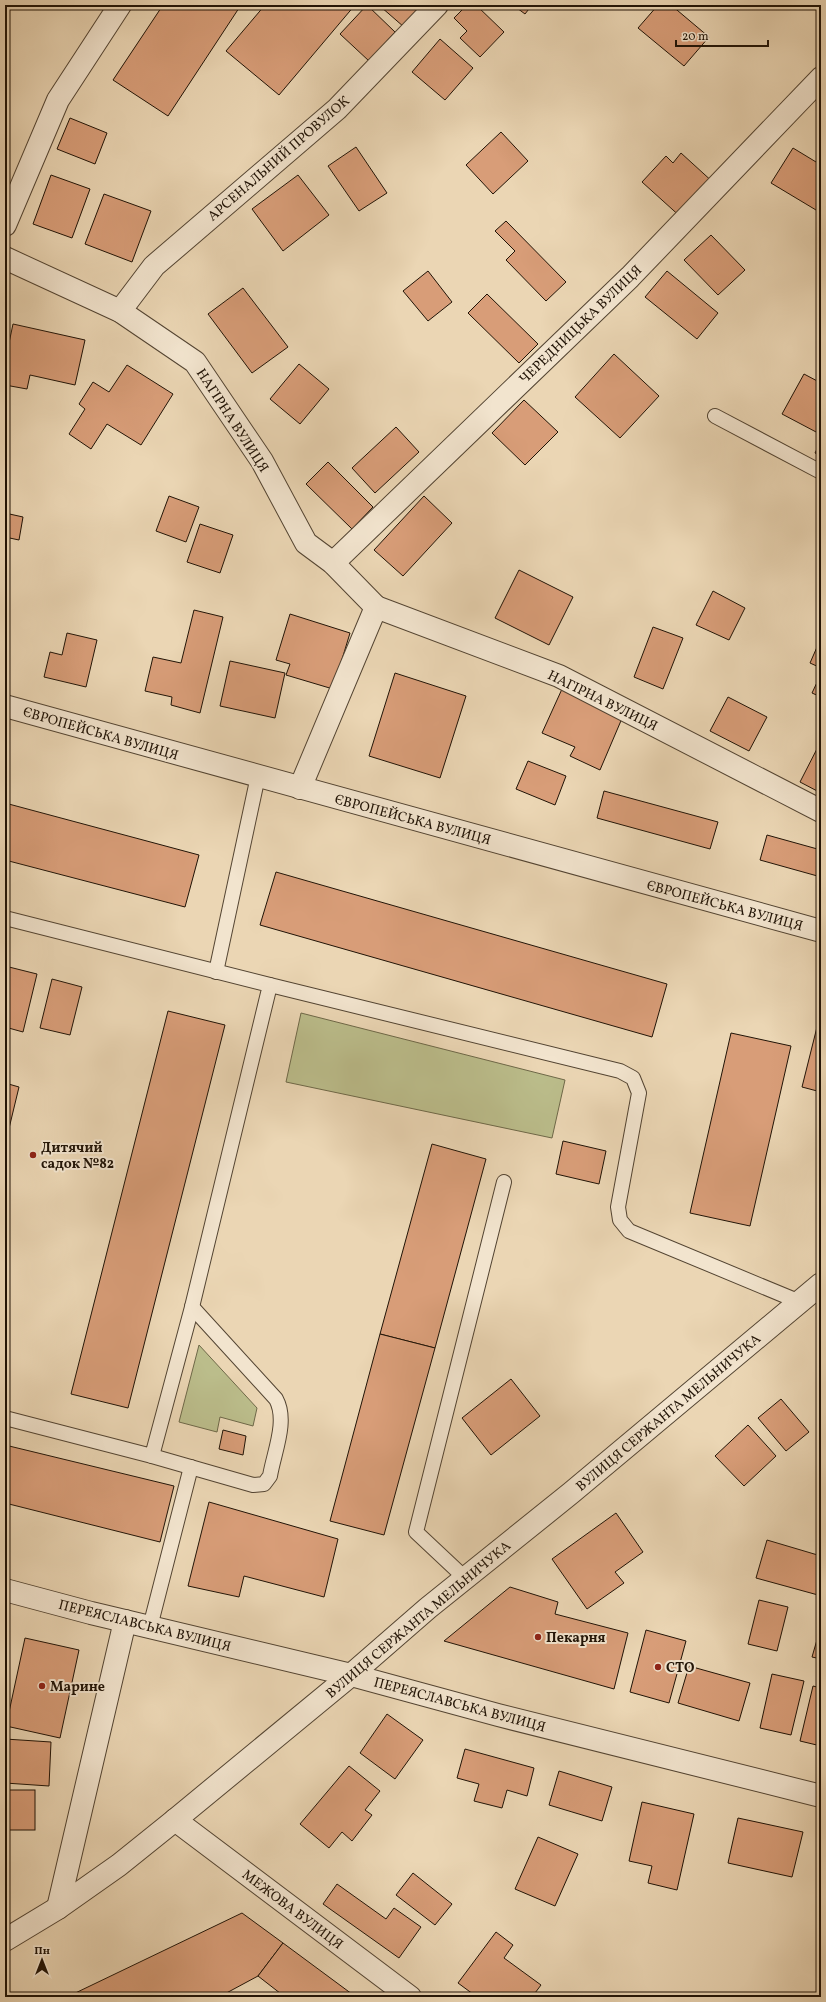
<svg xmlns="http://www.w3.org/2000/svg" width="826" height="2002" font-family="Vollkorn,serif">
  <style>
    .green { fill: #bbbd8b; stroke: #6e6848 }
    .building { fill: #d89d78; stroke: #201306 }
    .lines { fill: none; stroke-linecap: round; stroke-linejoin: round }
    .service-casing { stroke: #534432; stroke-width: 16 }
    .minor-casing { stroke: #534432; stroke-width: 24 }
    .tertiary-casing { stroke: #534432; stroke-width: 24 }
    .service { stroke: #f2e4ce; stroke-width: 14 }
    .minor { stroke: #f2e4ce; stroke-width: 22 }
    .tertiary { stroke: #f2e4ce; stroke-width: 22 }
    .poi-dot { fill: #8f2418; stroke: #f2e4ce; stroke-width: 1.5 }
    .labels { text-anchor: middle; stroke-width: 4; stroke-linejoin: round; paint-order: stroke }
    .street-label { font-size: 14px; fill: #201306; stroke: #f2e4ce }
    .poi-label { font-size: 14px; font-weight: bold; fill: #201306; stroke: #f2e4ce; text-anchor: start }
  </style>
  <rect width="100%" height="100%" fill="#ebd6b4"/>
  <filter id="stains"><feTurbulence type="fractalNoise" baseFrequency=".005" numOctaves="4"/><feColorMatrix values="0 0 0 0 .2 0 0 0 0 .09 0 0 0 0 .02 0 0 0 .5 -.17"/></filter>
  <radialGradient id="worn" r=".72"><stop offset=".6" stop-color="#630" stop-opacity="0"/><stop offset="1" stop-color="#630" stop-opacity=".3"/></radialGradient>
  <g class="green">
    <path d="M 301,1013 L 565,1080 L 552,1138 L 286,1082 Z"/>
    <path d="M 199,1345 L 257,1408 L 253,1426 L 220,1417 L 217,1432 L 179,1422 Z"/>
  </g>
  <g class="building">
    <path d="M 163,5 L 241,5 L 168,116 L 113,80 Z"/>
    <path d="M 265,5 L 312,5 L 316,8 L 318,5 L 355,5 L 279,95 L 226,51 Z"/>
    <path d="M 367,5 L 395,32 L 369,61 L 340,34 Z"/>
    <path d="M 383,5 L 422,5 L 404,27 L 381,7 Z"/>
    <path d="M 467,5 L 476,5 L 504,32 L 480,57 L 460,38 L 467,31 L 454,18 Z"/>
    <path d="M 513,5 L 532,5 L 525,14 Z"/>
    <path d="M 658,5 L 671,5 L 709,37 L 684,66 L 638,28 Z"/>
    <path d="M 440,39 L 473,68 L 445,100 L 412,72 Z"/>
    <path d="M 70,118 L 107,133 L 95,164 L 57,149 Z"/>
    <path d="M 501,132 L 528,161 L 493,194 L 466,165 Z"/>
    <path d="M 356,147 L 387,193 L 359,211 L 328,166 Z"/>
    <path d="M 793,148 L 821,165 L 821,213 L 771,183 Z"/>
    <path d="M 681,153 L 715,184 L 683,219 L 642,182 L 666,156 L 673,163 Z"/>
    <path d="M 51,175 L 90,189 L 72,238 L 33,224 Z"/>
    <path d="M 298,175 L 329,215 L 283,251 L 252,209 Z"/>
    <path d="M 104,194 L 151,211 L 132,262 L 85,244 Z"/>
    <path d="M 506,221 L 566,282 L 546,301 L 506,260 L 515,251 L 495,231 Z"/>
    <path d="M 711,235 L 745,270 L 718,295 L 684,260 Z"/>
    <path d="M 428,271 L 452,302 L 428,321 L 403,291 Z"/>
    <path d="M 667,271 L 718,313 L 697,339 L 645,297 Z"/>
    <path d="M 243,288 L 288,347 L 252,373 L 208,314 Z"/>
    <path d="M 487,294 L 538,344 L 519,363 L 468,313 Z"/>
    <path d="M 13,324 L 85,340 L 75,385 L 30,375 L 27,389 L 5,385 L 5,362 Z"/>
    <path d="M 614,354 L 659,396 L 620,438 L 575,397 Z"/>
    <path d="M 299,364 L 329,389 L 300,424 L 270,399 Z"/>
    <path d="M 127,365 L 173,394 L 141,445 L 107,424 L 91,449 L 69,434 L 85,409 L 79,404 L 93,382 L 109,392 Z"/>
    <path d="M 804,374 L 821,383 L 821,427 L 818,433 L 782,414 Z"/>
    <path d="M 524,400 L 558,432 L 525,465 L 492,433 Z"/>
    <path d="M 396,427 L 419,452 L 375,493 L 352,468 Z"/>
    <path d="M 821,441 L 821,456 L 815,453 Z"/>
    <path d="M 328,462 L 373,507 L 352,529 L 306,484 Z"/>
    <path d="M 169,496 L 199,507 L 186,542 L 156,531 Z"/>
    <path d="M 424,496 L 452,523 L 403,576 L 374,550 Z"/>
    <path d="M 5,513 L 23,517 L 19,540 L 5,537 Z"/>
    <path d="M 200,524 L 233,535 L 220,573 L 187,562 Z"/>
    <path d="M 519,570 L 573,597 L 549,645 L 495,618 Z"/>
    <path d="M 713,591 L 745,608 L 729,640 L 696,625 Z"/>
    <path d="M 194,610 L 223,617 L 200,713 L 171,705 L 172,697 L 145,691 L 153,657 L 181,663 Z"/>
    <path d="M 290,614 L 350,633 L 333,689 L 286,675 L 290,664 L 276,660 Z"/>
    <path d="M 653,627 L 683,638 L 663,689 L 634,677 Z"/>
    <path d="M 67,633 L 97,640 L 86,687 L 44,677 L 50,652 L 62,655 Z"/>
    <path d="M 821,638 L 821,668 L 810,663 Z"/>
    <path d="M 230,661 L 285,673 L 275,718 L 220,706 Z"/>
    <path d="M 395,673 L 466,696 L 440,778 L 369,756 Z"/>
    <path d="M 821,674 L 821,697 L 812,693 Z"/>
    <path d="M 562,689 L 623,716 L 600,770 L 570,756 L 575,747 L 542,733 Z"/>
    <path d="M 728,697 L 767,717 L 749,751 L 710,731 Z"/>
    <path d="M 821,741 L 821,793 L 800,782 Z"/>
    <path d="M 528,761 L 566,776 L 555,805 L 516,789 Z"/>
    <path d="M 604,791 L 718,822 L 710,849 L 597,818 Z"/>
    <path d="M 5,803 L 199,855 L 185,907 L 5,860 Z"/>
    <path d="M 767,835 L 821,850 L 821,877 L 760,860 Z"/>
    <path d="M 276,872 L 667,984 L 652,1037 L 260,925 Z"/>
    <path d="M 5,966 L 37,974 L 23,1032 L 5,1027 Z"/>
    <path d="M 52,979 L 82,987 L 70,1035 L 40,1028 Z"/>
    <path d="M 168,1011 L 225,1025 L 128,1408 L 71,1394 Z"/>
    <path d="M 821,1011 L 821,1092 L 802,1087 Z"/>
    <path d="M 731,1033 L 791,1046 L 750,1226 L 690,1213 Z"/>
    <path d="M 5,1083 L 19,1087 L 5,1145 Z"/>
    <path d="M 563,1141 L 606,1151 L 599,1184 L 556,1174 Z"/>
    <path d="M 432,1144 L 486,1159 L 435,1348 L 380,1334 Z"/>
    <path d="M 380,1334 L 435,1348 L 384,1535 L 330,1521 Z"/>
    <path d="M 511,1379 L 540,1416 L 491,1455 L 462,1418 Z"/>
    <path d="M 781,1399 L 809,1432 L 786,1451 L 758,1418 Z"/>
    <path d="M 748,1425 L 776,1456 L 744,1486 L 715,1456 Z"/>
    <path d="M 223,1430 L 246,1436 L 243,1455 L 219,1449 Z"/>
    <path d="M 5,1445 L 174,1486 L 160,1542 L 5,1503 Z"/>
    <path d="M 209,1502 L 338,1539 L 324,1597 L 244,1576 L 239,1597 L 188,1586 Z"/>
    <path d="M 616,1513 L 643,1552 L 615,1572 L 624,1583 L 587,1609 L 552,1559 Z"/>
    <path d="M 767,1540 L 821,1556 L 821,1585 L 818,1595 L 756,1578 Z"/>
    <path d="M 510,1587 L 558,1602 L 555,1614 L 628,1633 L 614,1689 L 444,1641 Z"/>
    <path d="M 759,1600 L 788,1607 L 777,1651 L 748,1644 Z"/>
    <path d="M 821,1626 L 821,1659 L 812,1657 Z"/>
    <path d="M 646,1630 L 686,1641 L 669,1703 L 630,1692 Z"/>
    <path d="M 25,1638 L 79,1650 L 60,1738 L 6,1726 Z"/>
    <path d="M 689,1666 L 750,1683 L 739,1721 L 678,1703 Z"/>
    <path d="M 772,1674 L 804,1681 L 791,1735 L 760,1728 Z"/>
    <path d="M 813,1686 L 821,1688 L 821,1746 L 800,1741 Z"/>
    <path d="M 387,1714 L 423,1740 L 395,1779 L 360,1753 Z"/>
    <path d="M 5,1739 L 51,1742 L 49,1786 L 5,1783 Z"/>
    <path d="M 465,1749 L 534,1768 L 527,1796 L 507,1790 L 502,1808 L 474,1801 L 479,1784 L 457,1778 Z"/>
    <path d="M 349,1766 L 380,1791 L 365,1810 L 372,1815 L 352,1841 L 342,1832 L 329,1848 L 300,1824 Z"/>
    <path d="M 559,1771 L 612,1787 L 602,1821 L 549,1805 Z"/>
    <rect x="5" y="1790" width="30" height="40"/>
    <path d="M 642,1802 L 694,1814 L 677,1890 L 648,1883 L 652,1866 L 629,1861 Z"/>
    <path d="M 738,1818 L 803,1832 L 792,1877 L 728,1863 Z"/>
    <path d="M 538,1837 L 578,1854 L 555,1906 L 515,1889 Z"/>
    <path d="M 413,1873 L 452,1904 L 435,1925 L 396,1895 Z"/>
    <path d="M 337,1884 L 386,1919 L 394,1908 L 421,1927 L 399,1958 L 323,1904 Z"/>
    <path d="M 242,1913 L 283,1943 L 258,1976 L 219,1997 L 67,1997 Z"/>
    <path d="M 496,1932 L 513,1945 L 504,1958 L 541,1985 L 532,1997 L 477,1997 L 458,1983 Z"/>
    <path d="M 283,1943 L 356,1997 L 285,1997 L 258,1976 Z"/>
  </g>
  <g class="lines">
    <defs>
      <g id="service">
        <path d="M 715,416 L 821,472"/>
        <path d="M 5,918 L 270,985 L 192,1307 L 152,1456 L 5,1418"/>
        <path d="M 216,972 L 258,776"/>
        <path d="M 270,985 L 620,1071 L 633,1078 L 639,1093 L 618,1207 L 620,1220 L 629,1231 L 800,1302"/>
        <path d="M 152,1456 L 253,1485 L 264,1484 L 270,1476 C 274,1452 288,1421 276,1399 L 192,1307"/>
        <path d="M 465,1578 L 416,1532 L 504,1182"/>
        <path d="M 150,1627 L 191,1467"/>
      </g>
      <g id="minor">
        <path d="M 5,225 L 58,100 L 120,5"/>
        <path d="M 5,258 L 120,311 L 195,362 L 262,461 L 306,543 L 333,563 L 376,607 L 300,788"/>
        <path d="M 120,311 L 154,266 L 337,109 L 437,5"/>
        <path d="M 333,563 L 630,277 L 821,78"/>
        <path d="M 376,607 L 559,676 L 821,811"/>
        <path d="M 5,1590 L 91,1613 L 351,1675 L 498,1715 L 821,1796"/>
        <path d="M 175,1820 L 410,1997"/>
        <path d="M 58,1908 L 125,1621"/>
      </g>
      <g id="tertiary">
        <path d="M 5,706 L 821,931"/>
        <path d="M 5,1940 L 58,1908 L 119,1865 L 175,1820 L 351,1675 L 428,1608 L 571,1493 L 821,1284"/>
      </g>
    </defs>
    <use href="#service" class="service-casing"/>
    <use href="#minor" class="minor-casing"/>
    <use href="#tertiary" class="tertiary-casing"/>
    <use href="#service" class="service"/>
    <use href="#minor" class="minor"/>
    <use href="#tertiary" class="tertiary"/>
  </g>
  <g class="poi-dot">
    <circle cx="33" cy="1155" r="4"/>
    <circle cx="538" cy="1637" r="4"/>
    <circle cx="658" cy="1667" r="4"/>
    <circle cx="42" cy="1686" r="4"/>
  </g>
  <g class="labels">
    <g class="street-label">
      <text transform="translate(278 158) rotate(-41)" y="5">АРСЕНАЛЬНИЙ ПРОВУЛОК</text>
      <text transform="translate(580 324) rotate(-44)" y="5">ЧЕРЕДНИЦЬКА ВУЛИЦЯ</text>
      <text transform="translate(233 420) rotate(57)" y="5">НАГІРНА ВУЛИЦЯ</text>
      <text transform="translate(603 700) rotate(26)" y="5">НАГІРНА ВУЛИЦЯ</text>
      <text transform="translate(101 733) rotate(16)" y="5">ЄВРОПЕЙСЬКА ВУЛИЦЯ</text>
      <text transform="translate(413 819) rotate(15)" y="5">ЄВРОПЕЙСЬКА ВУЛИЦЯ</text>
      <text transform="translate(725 905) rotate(15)" y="5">ЄВРОПЕЙСЬКА ВУЛИЦЯ</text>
      <text transform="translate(668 1412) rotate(-40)" y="5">ВУЛИЦЯ СЕРЖАНТА МЕЛЬНИЧУКА</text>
      <text transform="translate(418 1619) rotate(-40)" y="5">ВУЛИЦЯ СЕРЖАНТА МЕЛЬНИЧУКА</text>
      <text transform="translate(145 1625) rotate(14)" y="5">ПЕРЕЯСЛАВСЬКА ВУЛИЦЯ</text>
      <text transform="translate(460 1704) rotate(15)" y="5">ПЕРЕЯСЛАВСЬКА ВУЛИЦЯ</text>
      <text transform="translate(293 1909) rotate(37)" y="5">МЕЖОВА ВУЛИЦЯ</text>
    </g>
    <g class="poi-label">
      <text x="41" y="1152">Дитячий<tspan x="41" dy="16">садок №82</tspan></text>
      <text x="546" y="1642">Пекарня</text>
      <text x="666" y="1672">СТО</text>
      <text x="50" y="1691">Марине</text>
    </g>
  </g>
  <rect width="826" height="2002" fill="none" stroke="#ebd6b4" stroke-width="20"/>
  <rect x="6" y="6" width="814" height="1990" fill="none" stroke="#201306" stroke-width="2"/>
  <rect x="10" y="10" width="806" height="1982" fill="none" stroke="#201306"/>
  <g transform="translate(42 1960)" stroke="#f2e4ce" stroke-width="3" paint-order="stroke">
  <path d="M0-3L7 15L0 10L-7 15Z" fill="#201306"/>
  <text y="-6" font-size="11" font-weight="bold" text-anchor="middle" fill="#201306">Пн</text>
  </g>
  <path d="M676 40v6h92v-6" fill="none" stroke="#201306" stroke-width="2"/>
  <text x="682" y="40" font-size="12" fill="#201306" stroke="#f2e4ce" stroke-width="3" paint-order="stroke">20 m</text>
  <rect width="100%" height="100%" filter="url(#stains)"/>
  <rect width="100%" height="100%" fill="url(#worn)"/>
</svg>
